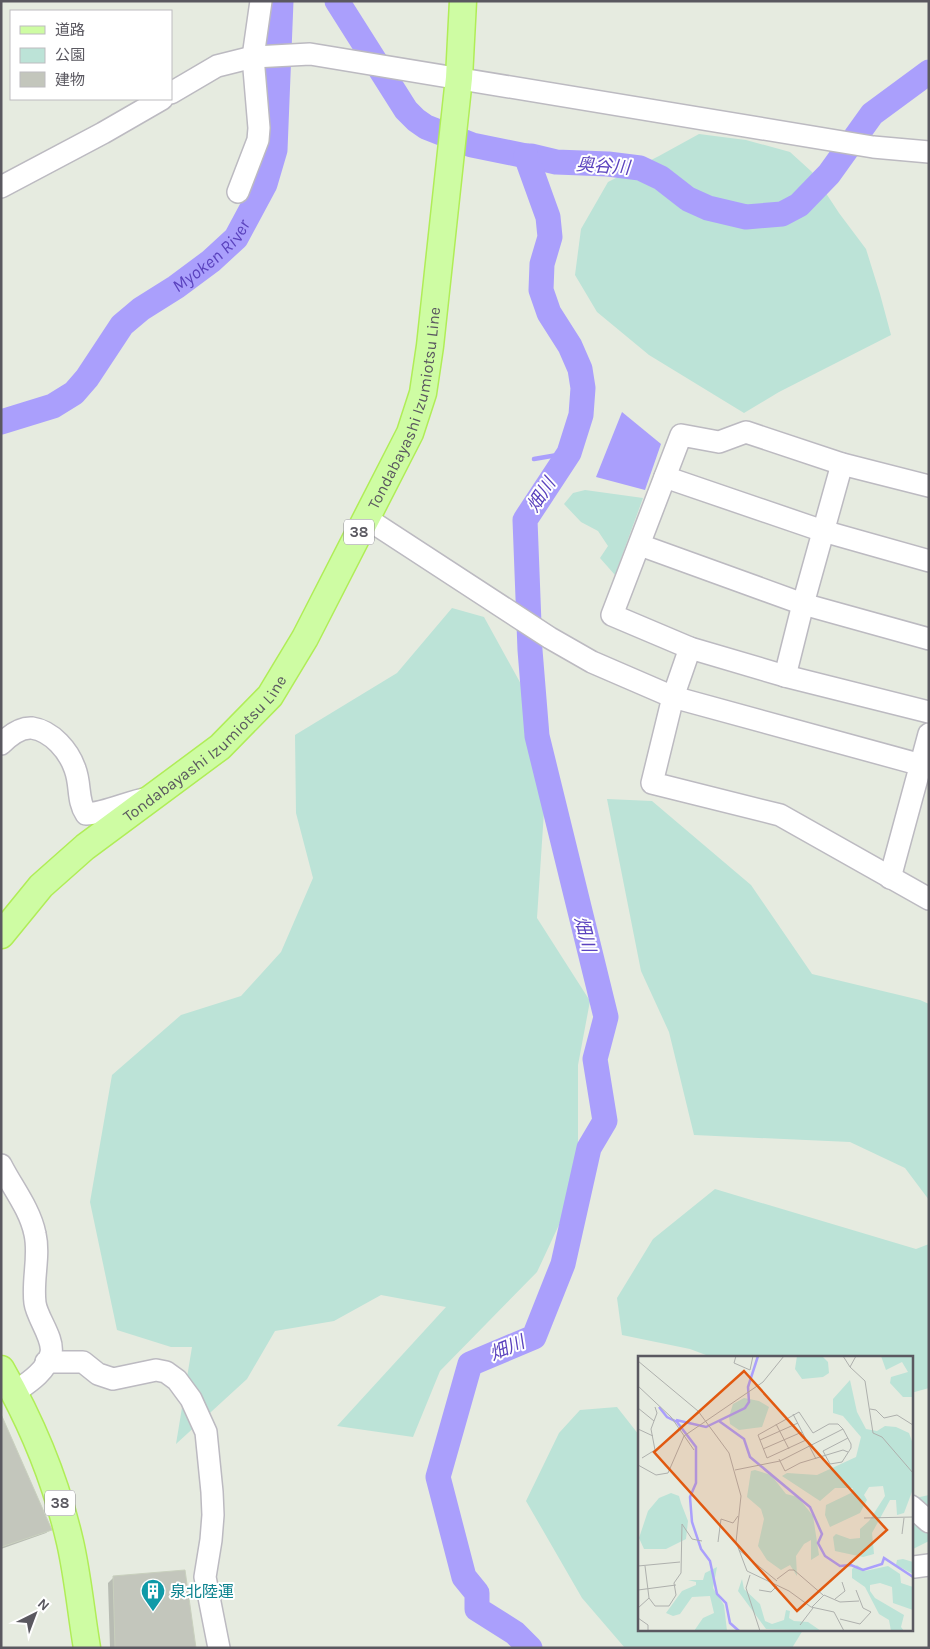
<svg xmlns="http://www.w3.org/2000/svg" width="930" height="1649" font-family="Karla,'Noto Sans JP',sans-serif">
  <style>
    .green { fill: #bce3d7 }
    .water { fill: #aa9ffc }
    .shadow { fill: #0003 }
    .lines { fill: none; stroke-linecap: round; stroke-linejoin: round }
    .stream { stroke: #aa9ffc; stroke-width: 4.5 }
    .river { stroke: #aa9ffc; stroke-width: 25 }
    .building { fill: #c3c6bc; stroke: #c9d0be }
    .minor-casing { stroke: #bcbac1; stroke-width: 24 }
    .major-casing { stroke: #b0ed57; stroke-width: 29 }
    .minor { stroke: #fff; stroke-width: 21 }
    .major { stroke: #cefca3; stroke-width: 26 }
    .labels { text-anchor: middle; stroke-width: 4; stroke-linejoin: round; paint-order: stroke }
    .shield { fill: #fff; stroke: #8c8a90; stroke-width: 1 }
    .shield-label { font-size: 15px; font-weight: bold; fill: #5a5860 }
    .street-label { font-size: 16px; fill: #5a5860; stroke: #fff }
    .culture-label { font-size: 16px; fill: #0d838f; stroke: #fff; text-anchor: start }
    .water-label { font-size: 18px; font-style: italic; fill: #5b43be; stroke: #fff }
    .inset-river { fill: none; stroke: #aa9ffc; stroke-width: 2.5 }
    .inset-road { fill: none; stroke: #aeb0ad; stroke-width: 1 }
    .view { fill: #e15910; fill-opacity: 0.15; stroke: #e15910; stroke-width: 2.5 }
    .inset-edge { fill: none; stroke: #5a5860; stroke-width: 2.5 }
  </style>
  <rect width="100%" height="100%" fill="#e6ebe0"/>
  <g class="green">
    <path d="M 699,134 L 746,140 L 790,152 L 812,172 L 839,213 L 866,249 L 880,294 L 891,335 L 779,392 L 744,413 L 649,355 L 597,312 L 575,275 L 581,229 L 608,182 L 659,156 Z"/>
    <path d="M 585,490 L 643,498 L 615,575 L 600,558 L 608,546 L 598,531 L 581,522 L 564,504 L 573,493 Z"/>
    <path d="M 452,608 L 484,617 L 549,735 L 537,918 L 590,1001 L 578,1065 L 578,1184 L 537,1272 L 440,1371 L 413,1437 L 337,1426 L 446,1307 L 381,1295 L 334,1321 L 275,1331 L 247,1379 L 176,1444 L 192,1347 L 171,1347 L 117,1330 L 90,1202 L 112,1075 L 181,1015 L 241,996 L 281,952 L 313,878 L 296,813 L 295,735 L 397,673 Z"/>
    <path d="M 607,799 L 652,801 L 751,885 L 812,974 L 920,1000 L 929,1004 L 929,1200 L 905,1168 L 850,1142 L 694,1135 L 669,1032 L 641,971 Z"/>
    <path d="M 715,1189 L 916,1249 L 929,1244 L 929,1388 L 911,1393 L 911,1358 L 714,1358 L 690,1349 L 622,1335 L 617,1298 L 653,1239 Z"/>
    <path d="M 617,1407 L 639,1435 L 639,1630 L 803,1630 L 792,1648 L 625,1648 L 582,1598 L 526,1501 L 559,1433 L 580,1410 Z"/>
    <path d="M 929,1495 L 929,1541 L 911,1550 L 911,1499 Z"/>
  </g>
  <path class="water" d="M 622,412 L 661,444 L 645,490 L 596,477 Z"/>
  <g class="shadow">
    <path d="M 1,1435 L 50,1530 L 46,1533 L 1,1549 Z"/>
    <path d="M 114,1577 L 195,1648 L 110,1648 L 108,1583 Z"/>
  </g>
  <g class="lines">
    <path class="stream" d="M 534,459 L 569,453"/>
    <g class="river">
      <path d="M 337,1 L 406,110 L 416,120 L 426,127 L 472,145 L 526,156 L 531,156 L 556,162 L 608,164 L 640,168 L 661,178 L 688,199 L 708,208 L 746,217 L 782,214 L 799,205 L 829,174 L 872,114 L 929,72"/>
      <path d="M 526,156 L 548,217 L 550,237 L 542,264 L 541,290 L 549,313 L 570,346 L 580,369 L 583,388 L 581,415 L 569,453 L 525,520 L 530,650 L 537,736 L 606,1017 L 595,1059 L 605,1121 L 589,1148 L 563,1264 L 534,1337 L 470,1364 L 438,1477 L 464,1577 L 477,1593 L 477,1609 L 515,1633 L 530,1648"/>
      <path id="s1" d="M 1,422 L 53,406 L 74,393 L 87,378 L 122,325 L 141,309 L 176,287 L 211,261 L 236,238 L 265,184 L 275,150 L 281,1"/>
    </g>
  </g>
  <g class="building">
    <path d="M 1,1414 L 52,1530 L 1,1547 Z"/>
    <path d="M 185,1570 L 196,1648 L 115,1648 L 113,1576 Z"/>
  </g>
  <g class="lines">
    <defs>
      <g id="minor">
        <path d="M 171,93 L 217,66 L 253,57 L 310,54 L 873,147 L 929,152"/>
        <path d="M 1,187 L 103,133 L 162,99"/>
        <path d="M 238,192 L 258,140 L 259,128 L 253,57 L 261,1"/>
        <path d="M 665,477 L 823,531 L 929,561"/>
        <path d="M 929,486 L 842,464 L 746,432 L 719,442 L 681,435 L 612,615 L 690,648 L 785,676 L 929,712"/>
        <path d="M 366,518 L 550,638 L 592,662 L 673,697 L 929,767"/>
        <path d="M 640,545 L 803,604 L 929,639"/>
        <path d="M 690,648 L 673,697 L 652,783 L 780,815 L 929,899"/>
        <path d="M 785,676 L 803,604 L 842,464"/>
        <path d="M 1,744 C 9,736 20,727 32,728 C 52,731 69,751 75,769 C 81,784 77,801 86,814 C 106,813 127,802 148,798"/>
        <path d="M 890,878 L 929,734"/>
        <path d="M 1,1165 C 12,1187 30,1209 35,1234 C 40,1256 32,1280 35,1303 C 37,1318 54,1338 51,1353 C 47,1371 28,1383 15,1392"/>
        <path d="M 46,1362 L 83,1362 L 98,1374 L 113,1379 L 156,1370 L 166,1372 L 177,1380 L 191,1399 L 206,1432 L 212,1492 L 213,1515 L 211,1540 L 205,1577 L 219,1648"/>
        <path d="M 911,1506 L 929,1522"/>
        <path d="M 914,1567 L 929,1565"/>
      </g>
      <g id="major">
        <path id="s2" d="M 1,935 L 41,886 L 85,847 L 220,747 L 270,696 L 305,638 L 410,433 L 423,393 L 430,346 L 459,78 L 463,1"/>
        <path d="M 1,1369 C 32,1423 56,1481 70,1542 C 78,1577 81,1613 87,1648"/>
      </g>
    </defs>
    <use href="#minor" class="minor-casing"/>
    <use href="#major" class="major-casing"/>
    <use href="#minor" class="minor"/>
    <use href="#major" class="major"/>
  </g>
  <defs>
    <symbol id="building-pin" viewBox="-11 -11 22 30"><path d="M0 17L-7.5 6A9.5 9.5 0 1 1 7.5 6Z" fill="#0f9aa8" stroke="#fff"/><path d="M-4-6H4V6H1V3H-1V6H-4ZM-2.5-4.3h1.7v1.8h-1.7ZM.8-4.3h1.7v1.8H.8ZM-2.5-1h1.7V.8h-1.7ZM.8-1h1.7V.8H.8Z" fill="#fff"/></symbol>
  </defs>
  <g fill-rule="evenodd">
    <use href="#building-pin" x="139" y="1577" width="28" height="38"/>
  </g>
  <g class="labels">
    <g class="shield">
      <rect x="344" y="519.5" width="30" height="25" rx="4"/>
      <rect x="45" y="1490.5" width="30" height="25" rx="4"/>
    </g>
    <g class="shield-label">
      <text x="359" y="537">38</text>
      <text x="60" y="1508">38</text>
    </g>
    <g class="street-label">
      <text dy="6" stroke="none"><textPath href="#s2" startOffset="682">Tondabayashi Izumiotsu Line</textPath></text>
      <text dy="6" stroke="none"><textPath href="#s2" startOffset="278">Tondabayashi Izumiotsu Line</textPath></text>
    </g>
    <g class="culture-label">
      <text x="170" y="1597">泉北陸運</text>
    </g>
    <g class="water-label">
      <text transform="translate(603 166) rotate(4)" y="6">奥谷川</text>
      <text dy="6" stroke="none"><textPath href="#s1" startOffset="276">Myoken River</textPath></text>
      <text transform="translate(541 495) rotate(-57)" y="6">畑川</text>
      <text transform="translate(585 934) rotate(76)" y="6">畑川</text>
      <text transform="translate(507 1348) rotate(-23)" y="6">畑川</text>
    </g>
  </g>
  <g transform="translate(638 1356)">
    <rect width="275" height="275" fill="#e6ebe0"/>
    <path d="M 159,0 L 184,0 L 190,6 L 191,17 L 185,21 L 164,23 L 157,13 ZM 243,0 L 275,0 L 275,41 L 265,41 L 252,27 L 253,21 L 270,16 L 264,6 L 248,14 ZM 212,24 L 219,56 L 228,73 L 239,75 L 247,70 L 258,71 L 271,77 L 275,88 L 275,133 L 266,157 L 259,159 L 258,144 L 252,144 L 234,177 L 236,198 L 225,201 L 197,195 L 195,181 L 198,178 L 212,183 L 222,182 L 222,173 L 231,165 L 247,140 L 245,130 L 231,131 L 226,139 L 229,144 L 222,157 L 192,171 L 187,159 L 188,149 L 213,137 L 215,132 L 197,132 L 182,145 L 144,120 L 149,117 L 179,119 L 218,101 L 223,81 L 205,60 L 195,57 L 195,43 ZM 106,42 L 121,45 L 131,51 L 124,71 L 101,74 L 92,68 L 91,61 L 95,48 ZM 117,114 L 133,119 L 148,138 L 160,141 L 175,160 L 181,199 L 173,204 L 173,184 L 166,188 L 158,200 L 159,220 L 152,209 L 143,214 L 129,204 L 120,190 L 126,163 L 123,153 L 109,141 L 113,115 ZM 33,137 L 41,140 L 43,147 L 50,165 L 48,183 L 28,193 L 6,193 L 1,182 L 10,155 L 21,142 ZM 265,203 L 275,206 L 275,218 L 258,209 L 259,204 ZM 219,209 L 227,215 L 250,210 L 262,218 L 263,227 L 275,231 L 275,254 L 255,247 L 254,231 L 242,227 L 232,229 L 232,235 L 237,242 L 266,259 L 263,271 L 266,275 L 253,275 L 251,264 L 241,258 L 227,231 L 214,222 L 214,213 ZM 79,211 L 75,232 L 86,249 L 89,275 L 56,275 L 65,262 L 76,257 L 72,240 L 54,241 L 42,258 L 35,260 L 28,257 L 44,235 L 58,229 L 58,226 L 50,224 L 65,224 L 67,217 ZM 104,223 L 106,233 L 122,248 L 127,265 L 134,268 L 146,264 L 148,254 L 152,255 L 151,262 L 156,265 L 170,266 L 183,275 L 128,273 L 100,235 Z" fill="#bce3d7"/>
    <path class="inset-river" d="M 21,51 L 29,61 L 39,66 L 58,91 L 58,127 L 52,141 L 54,166 L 63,193 L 72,205 L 79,238 L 88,247 L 92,267 L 101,275M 38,64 L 68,71 L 107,52 L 111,46 L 110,31 L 120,0M 81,65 L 106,83 L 112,101 L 172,151 L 184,178 L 180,187 L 187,200 L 202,210 L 213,209 L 225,214 L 244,208 L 246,202 L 275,221"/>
    <path class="inset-road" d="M 98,0 L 96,7 L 112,14 L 115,0M 205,0 L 212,11 L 218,0M 0,5 L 60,55 L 91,97 L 103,140 L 98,186 L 109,215 L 151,235 L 173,251 L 196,256 L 206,275M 212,11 L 227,25 L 235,77 L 244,81 L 275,117M 0,30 L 33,61 L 56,94M 0,52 L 16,65M 232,53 L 238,54 L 246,62 L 259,59 L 275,69M 155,58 L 178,103M 138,68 L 151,93M 0,73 L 15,80M 122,84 L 160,67M 168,84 L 129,102 L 120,79 L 161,56 L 175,77 L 191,68 L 200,68 L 205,73 L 213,88 L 213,92 L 204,106 L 192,108 L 185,95 L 210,82M 125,93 L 164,76M 4,102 L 17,94 L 13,73 L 19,57 L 17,51M 141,103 L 147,115 L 162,107 L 205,94 L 210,96M 0,109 L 18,119 L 30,117 L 46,80 L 125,26 L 146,0M 97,114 L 142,105 L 205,73M 226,162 L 275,161M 264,178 L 266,162M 80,186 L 83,163 L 95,167 L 100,160M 101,194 L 139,225M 0,210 L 42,206M 112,219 L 108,232 L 122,275M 139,223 L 151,214 L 156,214 L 185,239M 0,234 L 38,229M 121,234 L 133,236 L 140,229M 11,242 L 17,250 L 31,250 L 38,239 L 36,227 L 43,217 L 44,168 L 54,183 L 64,185M 197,243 L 207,235 L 204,226M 174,251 L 186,239 L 202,246 L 221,245M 0,252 L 11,242 L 7,210M 0,262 L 10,269 L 10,275M 202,263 L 222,268 L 233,256 L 225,252 L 218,234M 162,269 L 175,252"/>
    <path class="view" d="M 106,15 L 249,174 L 159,255 L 16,96 Z"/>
    <rect width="275" height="275" class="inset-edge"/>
  </g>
  <rect width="930" height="1649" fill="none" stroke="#5a5860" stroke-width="5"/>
  <rect x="10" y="10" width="162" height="90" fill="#ffffff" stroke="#bdbcbf"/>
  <rect x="20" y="26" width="25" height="8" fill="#cefca3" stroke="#bdbcbf"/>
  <text x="55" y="35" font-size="15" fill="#5a5860">道路</text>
  <rect x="20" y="48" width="25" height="15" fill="#bce3d7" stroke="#bdbcbf"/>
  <text x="55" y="60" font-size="15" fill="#5a5860">公園</text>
  <rect x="20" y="72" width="25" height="15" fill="#c3c6bc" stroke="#bdbcbf"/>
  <text x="55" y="85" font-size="15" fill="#5a5860">建物</text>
  <g transform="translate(35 1614) rotate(42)" stroke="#ffffff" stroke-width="4" paint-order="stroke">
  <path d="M0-4L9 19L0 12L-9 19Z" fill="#5a5860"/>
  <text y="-8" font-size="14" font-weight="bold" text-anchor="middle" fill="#5a5860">N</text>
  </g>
</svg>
